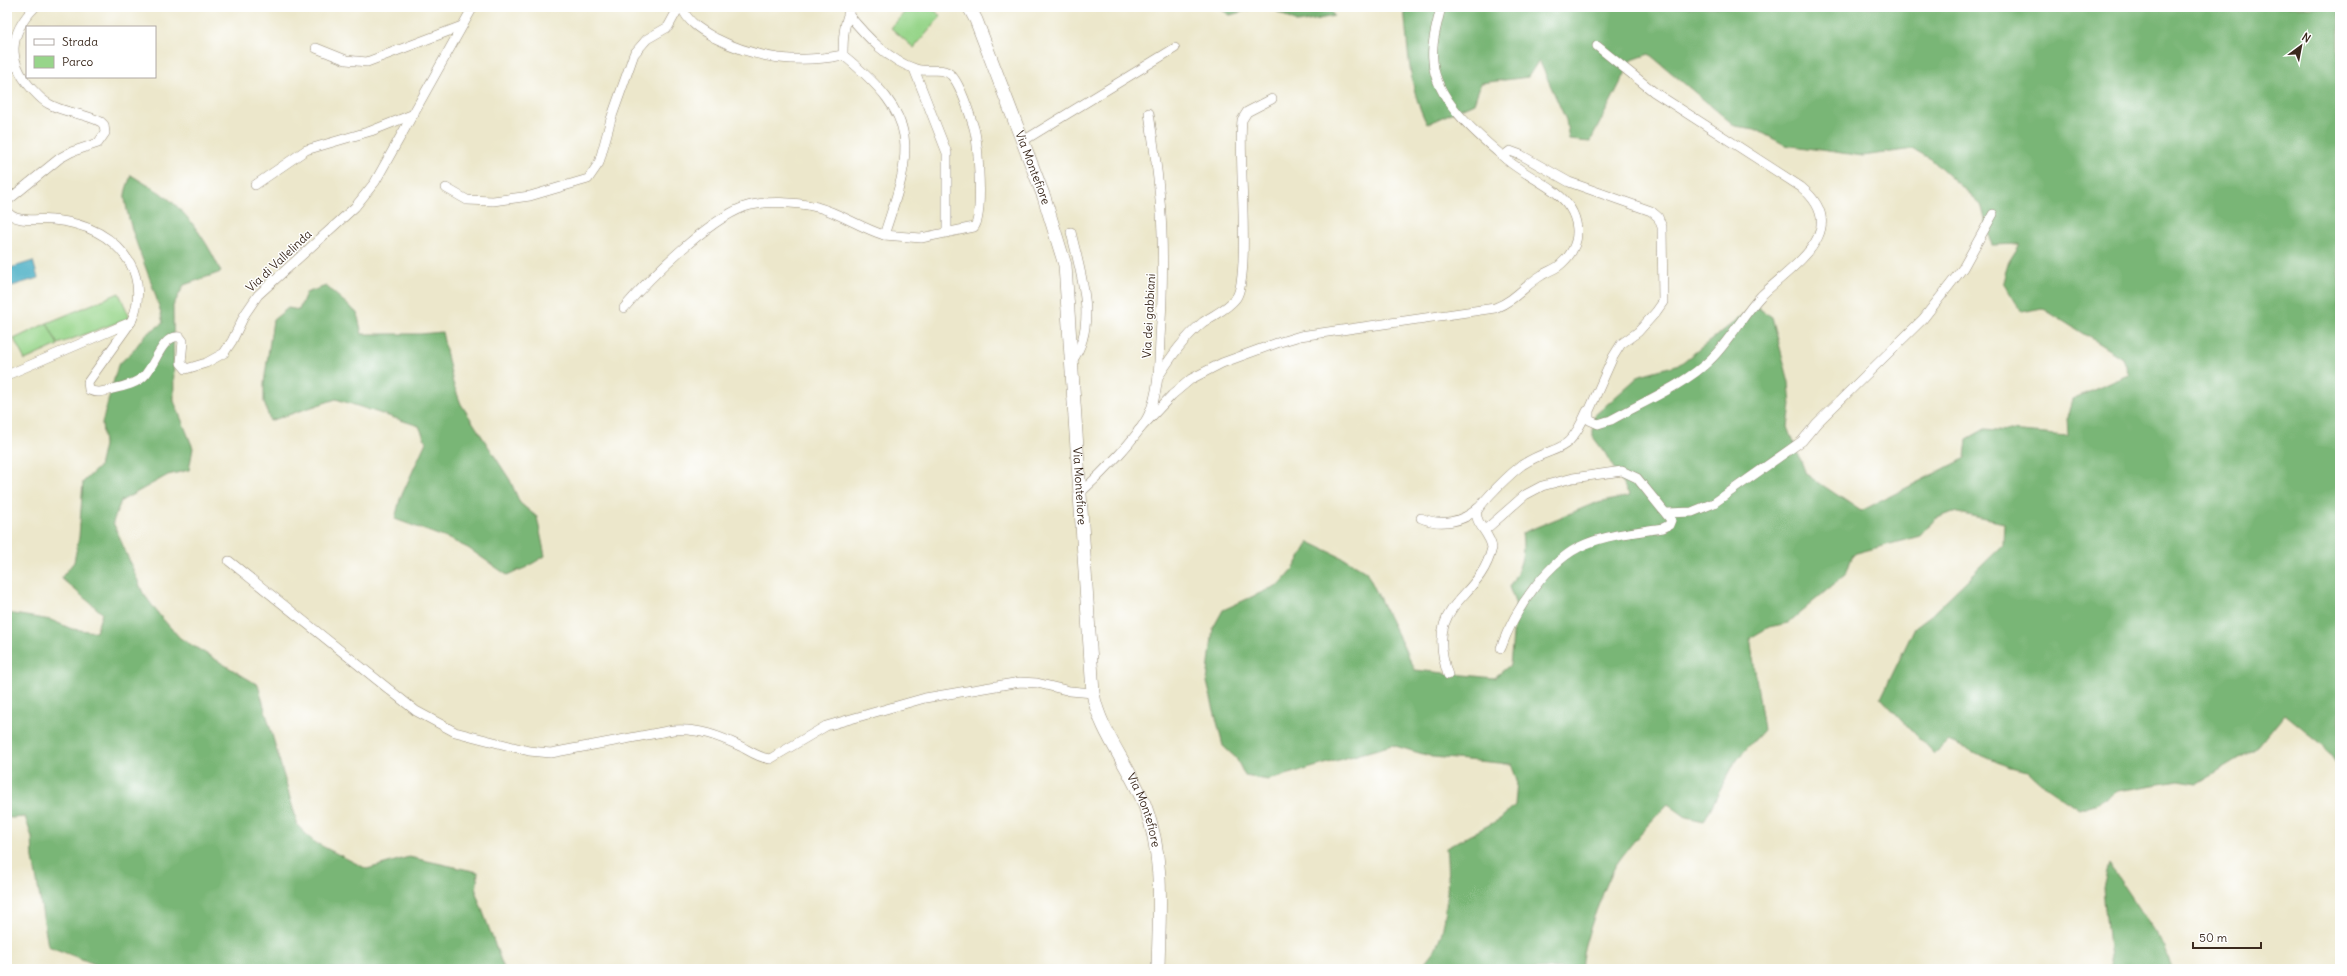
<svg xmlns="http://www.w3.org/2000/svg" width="2347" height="976" font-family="Delius,sans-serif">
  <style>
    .green { fill: #97d58a; stroke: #698054 }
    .forest { fill: #79b676; stroke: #5a704a }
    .water { fill: #41aac1; stroke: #3e6a70 }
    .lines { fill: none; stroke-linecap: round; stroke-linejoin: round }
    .street-casing { stroke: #948874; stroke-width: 10 }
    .secondary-casing { stroke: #948874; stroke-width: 14 }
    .street { stroke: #fff; stroke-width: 9 }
    .secondary { stroke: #fff; stroke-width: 13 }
    .labels { text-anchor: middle; stroke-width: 3; stroke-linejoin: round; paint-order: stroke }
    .street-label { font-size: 12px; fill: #3b2a1e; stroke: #fff }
  </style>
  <rect width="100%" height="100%" fill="#fff"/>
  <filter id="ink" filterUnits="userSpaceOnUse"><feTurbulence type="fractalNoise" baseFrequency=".025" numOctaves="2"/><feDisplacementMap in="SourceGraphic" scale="8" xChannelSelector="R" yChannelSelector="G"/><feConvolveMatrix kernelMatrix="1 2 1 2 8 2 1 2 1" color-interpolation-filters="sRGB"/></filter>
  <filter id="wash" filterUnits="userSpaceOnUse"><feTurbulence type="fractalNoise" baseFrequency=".012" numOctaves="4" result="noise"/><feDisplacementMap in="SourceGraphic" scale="16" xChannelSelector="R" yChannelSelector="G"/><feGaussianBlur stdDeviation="0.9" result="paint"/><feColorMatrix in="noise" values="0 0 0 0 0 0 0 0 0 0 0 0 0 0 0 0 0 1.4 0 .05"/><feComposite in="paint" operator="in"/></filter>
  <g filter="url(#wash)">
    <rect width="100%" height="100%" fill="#ece7cb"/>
    <g class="green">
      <path d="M 909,7 L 931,7 L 941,16 L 914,48 L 891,28 Z"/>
      <path d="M 119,293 L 130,318 L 58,344 L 47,323 Z"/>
      <path d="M 47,323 L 58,345 L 25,360 L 14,339 Z"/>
    </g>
    <g class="forest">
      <path d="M 1217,7 L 1259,7 L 1230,15 Z"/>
      <path d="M 1269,7 L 1329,7 L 1334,16 L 1298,23 Z"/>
      <path d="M 1404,7 L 2339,7 L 2340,771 L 2323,745 L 2285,714 L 2258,747 L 2196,784 L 2178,781 L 2118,791 L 2098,803 L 2079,809 L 2041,783 L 2028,771 L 2009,767 L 1948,741 L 1934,754 L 1881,698 L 1915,627 L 1931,615 L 2003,545 L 2004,523 L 1953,512 L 1935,519 L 1920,536 L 1853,554 L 1846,574 L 1788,623 L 1769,627 L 1750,638 L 1764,730 L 1736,760 L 1704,821 L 1686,817 L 1668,804 C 1649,823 1631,843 1616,865 C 1607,880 1578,953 1582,969 L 1421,969 C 1426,958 1434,953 1438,943 C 1448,922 1449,871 1446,848 L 1500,819 L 1515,805 L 1517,780 L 1511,764 L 1433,757 L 1392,745 L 1268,780 L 1245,776 L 1236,758 L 1223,746 L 1207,682 L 1213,628 L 1223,610 L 1280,584 L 1294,568 L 1309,542 L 1347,560 L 1366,571 L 1415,670 L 1494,678 L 1510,665 L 1516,605 L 1509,587 C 1521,567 1525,556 1522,533 L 1593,504 L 1630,496 L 1605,453 L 1593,437 L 1593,417 L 1640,375 L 1680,364 L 1755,306 L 1772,317 L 1789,382 L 1791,405 L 1788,427 L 1806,474 L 1861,511 L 1965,458 L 1967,439 L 1985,429 L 2068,436 L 2067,417 L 2072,399 L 2129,375 L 2122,358 L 2042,308 L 2022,312 L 2003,282 L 2008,263 L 2020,244 L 1992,245 L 1981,204 L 1931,159 L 1913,149 L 1863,156 L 1785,145 L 1755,129 L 1735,126 L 1649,54 L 1632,60 L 1590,142 L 1569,140 L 1566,120 L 1539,60 L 1528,77 L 1481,83 L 1474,103 L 1427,124 C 1408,87 1408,47 1404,7 Z"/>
      <path d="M 131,175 C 143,183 158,190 170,200 C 192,219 209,245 221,272 L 184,285 L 173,306 L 174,401 L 193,448 L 189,470 L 168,475 L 121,501 L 113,522 L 143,593 L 160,616 L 180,638 L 258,685 L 298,826 L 314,842 L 367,869 L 409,857 L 478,872 L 476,893 L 504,969 L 100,969 L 97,965 L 48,946 L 33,858 L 32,837 L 25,817 L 11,818 L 7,817 L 7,613 L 51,620 L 72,629 L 96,632 L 102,613 L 61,578 L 74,562 L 79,537 L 83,482 L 99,467 L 104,445 L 102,423 L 118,365 L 133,351 L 145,335 L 163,323 C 155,281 130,239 125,199 C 124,192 129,182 131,175 Z"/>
      <path d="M 326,286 L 357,313 L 362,334 L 420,334 L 442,332 L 453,383 L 461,404 L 510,480 L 520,503 L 537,517 L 545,556 L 525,568 L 507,575 L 468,548 L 449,539 L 395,519 L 400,499 L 426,442 L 419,426 L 336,399 L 270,421 L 264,402 L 264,383 L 273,320 L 288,308 L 299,310 L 306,293 Z"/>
      <path d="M 2109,864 L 2164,946 L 2173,969 L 2111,969 L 2103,888 Z"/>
    </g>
    <path class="water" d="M 33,261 L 38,278 L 9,287 L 7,269 Z"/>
  </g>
  <g filter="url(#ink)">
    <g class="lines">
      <defs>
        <g id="street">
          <path d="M 682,7 C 687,22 701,30 715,38 C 756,59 798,64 843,55"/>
          <path d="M 1441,7 C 1437,25 1431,43 1433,61 C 1435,100 1479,136 1506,159"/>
          <path d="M 848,14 C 866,36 889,61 916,69 C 927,73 942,66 951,75 C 961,84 970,115 974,128 C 978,143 984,218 974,227 L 921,238 L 884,235 C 914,146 921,119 843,55 C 843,37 844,23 851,7"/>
          <path d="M 316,48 L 346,60 L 367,62 L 462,26"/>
          <path d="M 914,69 L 947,153 L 947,232"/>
          <path d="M 7,72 L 16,63"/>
          <path d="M 1023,141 L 1175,48"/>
          <path d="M 255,185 L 306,150 L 371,131 L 414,114"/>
          <path d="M 446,188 L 467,200 L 493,201 L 530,196 L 588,179 L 599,163 L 611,119 L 634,54 L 647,39 L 668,27 L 679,7"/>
          <path d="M 7,201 L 60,158 L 71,152 L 98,143 L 105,133 L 104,125 L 101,122 C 84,113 64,113 49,104 C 41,100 36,93 31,88 C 6,60 10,32 35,7"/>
          <path d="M 7,211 C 15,224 40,218 53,220 C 85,223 113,235 130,263 C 140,281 140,303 131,322"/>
          <path d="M 1071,232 C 1080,272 1099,324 1072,361"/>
          <path d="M 624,308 C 650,277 707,221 744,207 C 765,200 795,202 817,207 C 840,213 861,228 884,235"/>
          <path d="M 7,375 L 131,322 L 88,382 L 89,390 C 97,394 105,391 113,389 C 124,386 136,384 144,376 C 155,366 162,334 180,337 L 183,341 L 181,363 L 186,369 L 206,363 L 224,353 L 232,341 L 245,314 L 258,295 L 355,207 L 375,182 L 473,7"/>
          <path d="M 1158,377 C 1171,357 1184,338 1202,323 C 1213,315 1228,309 1236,298 C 1251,278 1238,154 1242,120 L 1247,112 L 1272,99"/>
          <path d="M 1138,431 L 1172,395 L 1191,379 L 1222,363 L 1277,343 L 1300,336 L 1495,308 C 1516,300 1525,285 1542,275 C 1548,271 1556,269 1561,264 C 1586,242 1580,211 1555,192 C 1539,180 1521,172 1506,159 L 1506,154 L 1510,151 L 1521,155 L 1569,182 L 1651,211 L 1658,217 L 1662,227 L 1663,302 L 1656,312 L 1638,332 L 1621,344 L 1613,357 L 1589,411 L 1589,420 L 1598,424 L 1611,420 C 1641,403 1686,384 1710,360 C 1730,341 1742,316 1761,296 C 1791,266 1854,231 1801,187 L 1654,92 L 1597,46"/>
          <path d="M 1080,493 C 1100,475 1138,438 1149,414 C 1159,392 1159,362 1160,339 C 1163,292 1164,247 1160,200 C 1158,171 1153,142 1149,113"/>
          <path d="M 1667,513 L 1692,512 L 1714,503 L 1802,441 L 1817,423 L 1923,319 L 1963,268 L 1993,214"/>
          <path d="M 1421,518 C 1440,526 1462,523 1478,508"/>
          <path d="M 1485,530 L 1525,495 L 1542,486 L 1573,478 L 1622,471 L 1637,478 L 1671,520 L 1669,525 L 1663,528 C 1637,532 1610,534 1586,544 C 1548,559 1514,611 1501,648"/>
          <path d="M 229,561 L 416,711 L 455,732 L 529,751 L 551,753 L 673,730 C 698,728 719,736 742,747 C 751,752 760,758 770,759 L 826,726 L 925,698 L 1020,682 L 1037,683 L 1070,691 L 1093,693"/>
          <path d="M 1448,675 C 1423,600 1479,603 1492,548 C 1491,534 1473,522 1477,511 C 1484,499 1511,473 1522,465 C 1558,442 1566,459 1587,411"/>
        </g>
        <g id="secondary">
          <path id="s1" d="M 969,7 L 976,20 L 1044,197 L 1065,265 L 1093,693 C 1099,731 1131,768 1145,806 C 1165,857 1159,915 1158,969"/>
        </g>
      </defs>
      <use href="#street" class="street-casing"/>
      <use href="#secondary" class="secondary-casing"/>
      <use href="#street" class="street"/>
      <use href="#secondary" class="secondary"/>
    </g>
  </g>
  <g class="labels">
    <g class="street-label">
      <text dy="4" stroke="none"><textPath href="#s1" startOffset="173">Via Montefiore</textPath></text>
      <text transform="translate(279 261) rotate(-43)" y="4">Via di Vallelinda</text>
      <text transform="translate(1149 316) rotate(-87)" y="4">Via dei gabbiani</text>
      <text dy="4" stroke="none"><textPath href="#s1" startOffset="497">Via Montefiore</textPath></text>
      <text dy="4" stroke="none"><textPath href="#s1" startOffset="833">Via Montefiore</textPath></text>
    </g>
  </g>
  <rect width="2347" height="976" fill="none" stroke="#fff" stroke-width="24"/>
  <rect x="26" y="26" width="130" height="52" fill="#ffffff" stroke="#b1aaa5"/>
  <rect x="34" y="39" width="20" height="6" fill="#ffffff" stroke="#b1aaa5"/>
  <text x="62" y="46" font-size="12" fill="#3b2a1e">Strada</text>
  <rect x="34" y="56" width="20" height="12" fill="#97d58a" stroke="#b1aaa5"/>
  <text x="62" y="66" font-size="12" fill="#3b2a1e">Parco</text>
  <g transform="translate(2301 46) rotate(32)" stroke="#ffffff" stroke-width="3" paint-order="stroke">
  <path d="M0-3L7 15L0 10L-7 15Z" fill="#3b2a1e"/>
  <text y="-6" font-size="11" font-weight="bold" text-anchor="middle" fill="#3b2a1e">N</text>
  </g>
  <path d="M2193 942v6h68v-6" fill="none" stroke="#3b2a1e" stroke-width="2"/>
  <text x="2199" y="942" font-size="12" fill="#3b2a1e" stroke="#ffffff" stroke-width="3" paint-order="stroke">50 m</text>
</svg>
